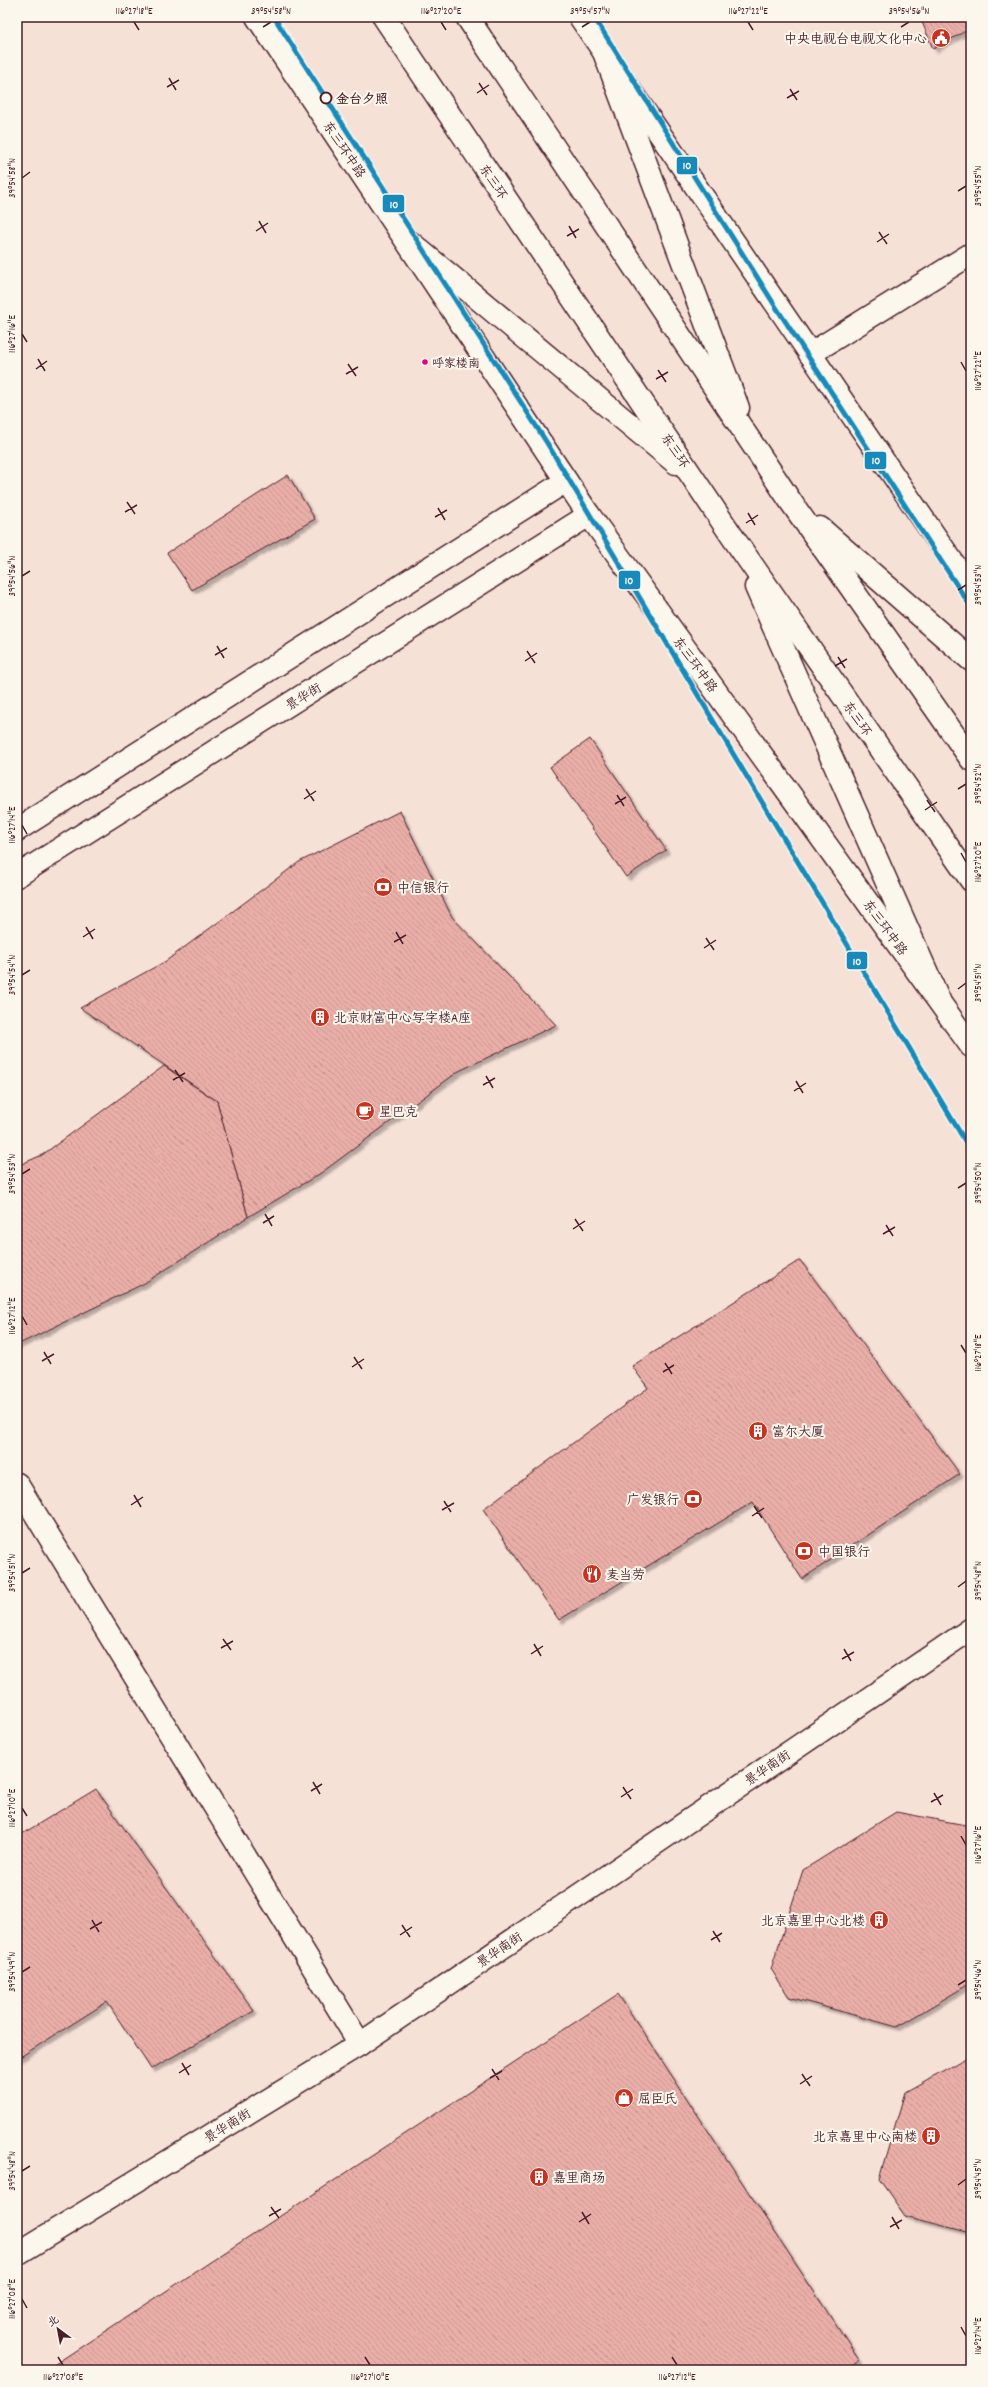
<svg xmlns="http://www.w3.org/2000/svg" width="988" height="2387" font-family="Dekko,'LXGW WenKai TC',sans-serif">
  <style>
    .built { fill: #f6e1d7 }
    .building { fill: url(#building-back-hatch); stroke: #4a1f2b; filter: url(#shadow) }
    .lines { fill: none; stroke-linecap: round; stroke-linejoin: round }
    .minor-casing { stroke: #4a1f2b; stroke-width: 25 }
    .tertiary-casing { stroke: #4a1f2b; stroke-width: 25 }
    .secondary-casing { stroke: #4a1f2b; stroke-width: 25 }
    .trunk-casing { stroke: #4a1f2b; stroke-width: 25 }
    .minor { stroke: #fbf7ec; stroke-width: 22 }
    .tertiary { stroke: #fbf7ec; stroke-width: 22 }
    .secondary { stroke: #fbf7ec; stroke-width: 22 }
    .trunk { stroke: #fbf7ec; stroke-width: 22 }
    .metro-1-casing { stroke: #fbf7ec; stroke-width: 8 }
    .metro-1 { stroke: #178abb; stroke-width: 5 }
    .ticks { fill: none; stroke: #4a1f2b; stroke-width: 1.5 }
    .stop-dot { fill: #fbf7ec; stroke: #4a1f2b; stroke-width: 2 }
    .bus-dot { fill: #e5007d; stroke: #fbf7ec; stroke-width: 1.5 }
    .labels { text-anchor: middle; stroke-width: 4; stroke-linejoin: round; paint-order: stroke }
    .bus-label { font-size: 12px; fill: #4a1f2b; stroke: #fbf7ec; text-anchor: start }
    .poi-label { font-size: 13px; fill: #4a1f2b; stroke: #fbf7ec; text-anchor: start }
    .stop-label { font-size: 13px; font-weight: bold; fill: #4a1f2b; stroke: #fbf7ec; text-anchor: start }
    .street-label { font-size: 13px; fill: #4a1f2b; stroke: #fbf7ec }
    .line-badge { stroke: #fbf7ec; stroke-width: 1.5 }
    .badge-label { font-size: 11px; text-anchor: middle; font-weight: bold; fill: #fff }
    .neatline { fill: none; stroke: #4a1f2b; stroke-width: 1.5 }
    .ticks-label { font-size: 10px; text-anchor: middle; fill: #4a1f2b }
  </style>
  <defs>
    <pattern id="building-back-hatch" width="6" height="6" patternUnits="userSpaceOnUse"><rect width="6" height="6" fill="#e9aea7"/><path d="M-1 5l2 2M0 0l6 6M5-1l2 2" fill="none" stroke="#c99590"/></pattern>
    <filter id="shadow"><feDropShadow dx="3.5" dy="3.5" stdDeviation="1" flood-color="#0004"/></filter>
  </defs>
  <rect width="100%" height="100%" fill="#fbf7ec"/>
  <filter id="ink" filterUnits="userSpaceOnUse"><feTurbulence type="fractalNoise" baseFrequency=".025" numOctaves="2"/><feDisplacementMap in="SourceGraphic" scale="8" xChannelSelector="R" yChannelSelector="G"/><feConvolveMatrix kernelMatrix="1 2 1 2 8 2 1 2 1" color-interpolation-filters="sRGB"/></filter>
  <g filter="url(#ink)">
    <rect class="built" x="17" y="17" width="954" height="2353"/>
    <g class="building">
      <path d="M 920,17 L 971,17 L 971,28 L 933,49 Z"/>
      <path d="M 288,475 L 315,519 L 192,590 L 167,553 Z"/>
      <path d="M 590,739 L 666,850 L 626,877 L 550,767 Z"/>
      <path d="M 400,811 L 452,917 L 556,1025 L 459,1071 L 321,1173 L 248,1217 L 217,1101 L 80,1008 L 166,961 L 299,862 Z"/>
      <path d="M 164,1066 L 217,1101 L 248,1217 L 143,1284 L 17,1345 L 17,1166 L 42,1155 Z"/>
      <path d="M 800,1260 L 960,1474 L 802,1579 L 753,1502 L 559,1620 L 483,1509 L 648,1388 L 632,1366 Z"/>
      <path d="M 96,1789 L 254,2011 L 151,2069 L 107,2002 L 17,2059 L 17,1837 Z"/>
      <path d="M 896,1812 L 971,1826 L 971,1983 L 897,2027 L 789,1997 L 771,1969 L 803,1870 Z"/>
      <path d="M 618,1994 L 859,2360 L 844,2370 L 46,2370 Z"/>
      <path d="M 971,2055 L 971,2233 L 905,2216 L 879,2179 L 905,2092 Z"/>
    </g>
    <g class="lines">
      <defs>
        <g id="minor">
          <path d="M 810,354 L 971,254"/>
          <path d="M 17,1484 L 360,2044"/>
          <path d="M 17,2254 L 360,2044 L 971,1629"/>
        </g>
        <g id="tertiary">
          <path d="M 257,17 L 589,515 L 971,1046"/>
          <path d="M 580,17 L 971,589"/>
        </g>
        <g id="secondary">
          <path d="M 17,830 L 566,481"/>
          <path d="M 17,876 L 589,515"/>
        </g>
        <g id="trunk">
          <path d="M 384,17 L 734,539 L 971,880"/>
          <path d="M 467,17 L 791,502 L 971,759"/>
          <path d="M 604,52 L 738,408"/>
          <path d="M 405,238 L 676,463"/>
          <path d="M 820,528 L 971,660"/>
          <path d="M 756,587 L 939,1000"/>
        </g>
      </defs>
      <use href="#minor" class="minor-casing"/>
      <use href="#tertiary" class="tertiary-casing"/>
      <use href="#secondary" class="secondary-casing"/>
      <use href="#trunk" class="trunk-casing"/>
      <use href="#minor" class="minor"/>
      <use href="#tertiary" class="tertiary"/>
      <use href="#secondary" class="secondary"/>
      <use href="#trunk" class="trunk"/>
      <defs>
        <g id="metro-1">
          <path d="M 274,17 L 547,443 L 971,1151"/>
          <path d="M 594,17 L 774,304 L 971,607"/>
        </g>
      </defs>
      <use href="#metro-1" class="metro-1-casing"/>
      <use href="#metro-1" class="metro-1"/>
    </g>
  </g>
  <path class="ticks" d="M 134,22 L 139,30M 441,22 L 446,30M 748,22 L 753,30M 263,27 L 271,22M 582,27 L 590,22M 901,27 L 909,22M 169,78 L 176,90M 479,83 L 487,95M 167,87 L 179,80M 790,89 L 797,100M 477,93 L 489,85M 787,98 L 799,91M 22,178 L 30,172M 958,191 L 966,186M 259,221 L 266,233M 569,226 L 576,238M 256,231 L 268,223M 879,232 L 887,244M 567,236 L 579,229M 877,242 L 889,234M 22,334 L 27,342M 38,359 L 45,371M 961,362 L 966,371M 348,364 L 356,376M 36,369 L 47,361M 658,370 L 666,382M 346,374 L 358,367M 656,379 L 668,372M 127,502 L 135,514M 438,508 L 445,520M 125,512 L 137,505M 748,513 L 755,525M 435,517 L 447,510M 746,523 L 758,515M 22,576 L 30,571M 958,590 L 966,585M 217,646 L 224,658M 527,651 L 535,663M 215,655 L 227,648M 838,657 L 845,668M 525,661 L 537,653M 835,666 L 847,659M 306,789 L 314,801M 958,789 L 966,784M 617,795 L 624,806M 304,799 L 316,791M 927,800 L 935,812M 615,804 L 626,797M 925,810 L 937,802M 22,825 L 27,834M 961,853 L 966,862M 86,927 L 93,939M 396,932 L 403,944M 83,937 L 95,929M 706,938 L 714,950M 394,942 L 406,935M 704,948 L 716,940M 22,975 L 30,970M 958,989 L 966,983M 175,1070 L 183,1082M 486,1076 L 493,1088M 173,1080 L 185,1073M 796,1081 L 803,1093M 483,1085 L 495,1078M 794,1091 L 806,1083M 22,1174 L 30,1169M 958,1188 L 966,1183M 265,1214 L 272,1226M 575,1219 L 583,1231M 263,1223 L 274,1216M 886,1225 L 893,1236M 573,1229 L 585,1221M 883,1234 L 895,1227M 22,1316 L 27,1325M 961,1345 L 966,1353M 44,1352 L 51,1364M 354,1357 L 362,1369M 42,1361 L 54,1354M 665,1363 L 672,1374M 352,1367 L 364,1359M 663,1372 L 674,1365M 134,1495 L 141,1507M 444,1501 L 451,1512M 131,1505 L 143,1497M 754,1506 L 762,1518M 442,1510 L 454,1503M 752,1516 L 764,1508M 22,1573 L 30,1568M 958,1587 L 966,1581M 223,1639 L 231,1650M 534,1644 L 541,1656M 221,1648 L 233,1641M 844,1649 L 851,1661M 531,1654 L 543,1646M 842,1659 L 854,1652M 313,1782 L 320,1794M 623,1787 L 631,1799M 311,1791 L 322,1784M 934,1793 L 941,1805M 621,1797 L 633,1789M 931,1802 L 943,1795M 22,1808 L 27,1816M 961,1836 L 966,1845M 92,1920 L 99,1932M 402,1925 L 410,1937M 90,1929 L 102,1922M 713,1931 L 720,1942M 400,1935 L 412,1927M 711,1940 L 722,1933M 22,1972 L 30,1967M 958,1985 L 966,1980M 182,2063 L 189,2075M 492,2069 L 499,2080M 179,2073 L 191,2065M 802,2074 L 810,2086M 490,2078 L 502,2071M 800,2084 L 812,2076M 22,2171 L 30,2166M 958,2185 L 966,2179M 271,2207 L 279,2218M 582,2212 L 589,2224M 269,2216 L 281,2209M 892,2217 L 899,2229M 579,2222 L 591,2214M 890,2227 L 902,2220M 22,2299 L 27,2308M 961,2327 L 966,2336M 58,2357 L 63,2365M 365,2357 L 370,2365M 672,2357 L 677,2365"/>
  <defs>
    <symbol id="civic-disc" viewBox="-11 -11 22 22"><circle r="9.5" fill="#c8321e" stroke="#fbf7ec"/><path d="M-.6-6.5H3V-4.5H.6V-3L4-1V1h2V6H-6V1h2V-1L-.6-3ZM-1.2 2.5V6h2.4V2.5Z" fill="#fff"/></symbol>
    <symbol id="bank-disc" viewBox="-11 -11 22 22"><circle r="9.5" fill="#c8321e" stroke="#fbf7ec"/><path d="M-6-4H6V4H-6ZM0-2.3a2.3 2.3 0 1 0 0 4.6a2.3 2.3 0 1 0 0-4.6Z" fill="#fff"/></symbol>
    <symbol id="building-disc" viewBox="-11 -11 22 22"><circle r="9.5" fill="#c8321e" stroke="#fbf7ec"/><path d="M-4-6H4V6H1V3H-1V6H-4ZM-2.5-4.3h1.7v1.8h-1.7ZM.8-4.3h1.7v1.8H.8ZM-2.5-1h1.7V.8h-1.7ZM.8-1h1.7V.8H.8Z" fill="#fff"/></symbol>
    <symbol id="cafe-disc" viewBox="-11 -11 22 22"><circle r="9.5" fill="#c8321e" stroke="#fbf7ec"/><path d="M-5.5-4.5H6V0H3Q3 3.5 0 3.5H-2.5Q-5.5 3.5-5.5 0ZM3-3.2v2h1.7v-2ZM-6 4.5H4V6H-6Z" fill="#fff"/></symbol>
    <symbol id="restaurant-disc" viewBox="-11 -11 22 22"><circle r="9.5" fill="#c8321e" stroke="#fbf7ec"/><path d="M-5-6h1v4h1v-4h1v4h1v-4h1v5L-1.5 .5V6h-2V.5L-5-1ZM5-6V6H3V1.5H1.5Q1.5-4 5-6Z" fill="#fff"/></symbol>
    <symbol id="shop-disc" viewBox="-11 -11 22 22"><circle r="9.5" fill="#c8321e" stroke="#fbf7ec"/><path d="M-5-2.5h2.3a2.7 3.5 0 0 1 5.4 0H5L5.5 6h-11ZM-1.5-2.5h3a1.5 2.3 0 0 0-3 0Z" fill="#fff"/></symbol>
  </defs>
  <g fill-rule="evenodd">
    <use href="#civic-disc" x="930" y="27" width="22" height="22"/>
    <use href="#bank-disc" x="372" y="876" width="22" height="22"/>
    <use href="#building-disc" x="309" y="1006" width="22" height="22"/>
    <use href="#cafe-disc" x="354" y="1100" width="22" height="22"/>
    <use href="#building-disc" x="747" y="1420" width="22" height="22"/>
    <use href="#bank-disc" x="682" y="1488" width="22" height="22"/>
    <use href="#bank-disc" x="793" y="1540" width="22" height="22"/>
    <use href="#restaurant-disc" x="581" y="1563" width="22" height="22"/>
    <use href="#building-disc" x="868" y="1909" width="22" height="22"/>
    <use href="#shop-disc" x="613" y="2087" width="22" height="22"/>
    <use href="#building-disc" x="920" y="2125" width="22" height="22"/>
    <use href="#building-disc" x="528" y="2166" width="22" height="22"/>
  </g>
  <circle class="stop-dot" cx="326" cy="98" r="5.5"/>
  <circle class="bus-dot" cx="425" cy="362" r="3.5"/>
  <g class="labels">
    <g class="bus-label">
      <text x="432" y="367">呼家楼南</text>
    </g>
    <g class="poi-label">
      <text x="927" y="43" text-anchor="end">中央电视台电视文化中心</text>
      <text x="397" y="892">中信银行</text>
      <text x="334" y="1022">北京财富中心写字楼A座</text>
      <text x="379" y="1116">星巴克</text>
      <text x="772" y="1436">富尔大厦</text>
      <text x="679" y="1504" text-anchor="end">广发银行</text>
      <text x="818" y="1556">中国银行</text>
      <text x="606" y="1579">麦当劳</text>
      <text x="865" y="1925" text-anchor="end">北京嘉里中心北楼</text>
      <text x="638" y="2103">屈臣氏</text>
      <text x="917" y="2141" text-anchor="end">北京嘉里中心南楼</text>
      <text x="553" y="2182">嘉里商场</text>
    </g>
    <g class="stop-label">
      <text x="336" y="103">金台夕照</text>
    </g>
    <g class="street-label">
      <text transform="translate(345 149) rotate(56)" y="5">东三环中路</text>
      <text transform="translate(494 181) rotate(56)" y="5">东三环</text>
      <text transform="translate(676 450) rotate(56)" y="5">东三环</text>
      <text transform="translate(696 664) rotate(54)" y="5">东三环中路</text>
      <text transform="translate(303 696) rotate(-32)" y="5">景华街</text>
      <text transform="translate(858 718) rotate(55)" y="5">东三环</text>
      <text transform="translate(886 927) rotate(54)" y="5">东三环中路</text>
      <text transform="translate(767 1767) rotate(-34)" y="5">景华南街</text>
      <text transform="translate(499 1949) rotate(-34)" y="5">景华南街</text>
      <text transform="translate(227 2125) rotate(-32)" y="5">景华南街</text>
    </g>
  </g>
  <g class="line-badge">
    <rect x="676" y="156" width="22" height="19" rx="4" fill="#178abb"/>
    <rect x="382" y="194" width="23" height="19" rx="4" fill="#178abb"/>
    <rect x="864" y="451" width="23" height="19" rx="4" fill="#178abb"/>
    <rect x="618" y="570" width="23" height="20" rx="4" fill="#178abb"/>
    <rect x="846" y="951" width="22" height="19" rx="4" fill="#178abb"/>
  </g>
  <g class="badge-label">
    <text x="687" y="169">10</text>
    <text x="394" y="208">10</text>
    <text x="876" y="464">10</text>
    <text x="629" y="584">10</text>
    <text x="857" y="965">10</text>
  </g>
  <rect width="988" height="2387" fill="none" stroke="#fbf7ec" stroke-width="44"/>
  <g transform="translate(58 2329) rotate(328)" stroke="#fbf7ec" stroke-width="3" paint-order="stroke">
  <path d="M0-3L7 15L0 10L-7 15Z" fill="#4a1f2b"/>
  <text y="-6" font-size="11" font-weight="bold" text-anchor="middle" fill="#4a1f2b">北</text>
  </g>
  <rect x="22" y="22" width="944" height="2343" class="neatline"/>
  <g class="ticks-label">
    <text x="134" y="14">116°27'18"E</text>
    <text x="271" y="14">39°54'58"N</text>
    <text x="441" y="14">116°27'20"E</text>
    <text x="590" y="14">39°54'57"N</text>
    <text x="748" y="14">116°27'22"E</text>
    <text x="909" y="14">39°54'56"N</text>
    <text transform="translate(11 178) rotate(-90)" y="4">39°54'58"N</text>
    <text transform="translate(977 186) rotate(-90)" y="4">39°54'55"N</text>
    <text transform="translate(11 334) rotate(-90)" y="4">116°27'16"E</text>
    <text transform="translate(977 371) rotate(-90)" y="4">116°27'22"E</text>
    <text transform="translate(11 576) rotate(-90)" y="4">39°54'56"N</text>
    <text transform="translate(977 585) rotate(-90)" y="4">39°54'53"N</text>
    <text transform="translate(977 784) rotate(-90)" y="4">39°54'52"N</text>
    <text transform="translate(11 825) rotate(-90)" y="4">116°27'14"E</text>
    <text transform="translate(977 862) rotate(-90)" y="4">116°27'20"E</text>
    <text transform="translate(11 975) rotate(-90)" y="4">39°54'54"N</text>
    <text transform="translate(977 983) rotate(-90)" y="4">39°54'51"N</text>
    <text transform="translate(11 1174) rotate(-90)" y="4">39°54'53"N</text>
    <text transform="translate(977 1183) rotate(-90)" y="4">39°54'50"N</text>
    <text transform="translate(11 1316) rotate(-90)" y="4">116°27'12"E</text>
    <text transform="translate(977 1353) rotate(-90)" y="4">116°27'18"E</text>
    <text transform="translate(11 1573) rotate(-90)" y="4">39°54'51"N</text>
    <text transform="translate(977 1581) rotate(-90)" y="4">39°54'48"N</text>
    <text transform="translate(11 1808) rotate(-90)" y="4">116°27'10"E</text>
    <text transform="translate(977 1845) rotate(-90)" y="4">116°27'16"E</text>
    <text transform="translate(11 1972) rotate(-90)" y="4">39°54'49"N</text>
    <text transform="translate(977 1980) rotate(-90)" y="4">39°54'46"N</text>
    <text transform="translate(11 2171) rotate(-90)" y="4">39°54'48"N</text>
    <text transform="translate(977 2179) rotate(-90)" y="4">39°54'45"N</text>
    <text transform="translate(11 2299) rotate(-90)" y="4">116°27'08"E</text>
    <text transform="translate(977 2336) rotate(-90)" y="4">116°27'14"E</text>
    <text x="63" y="2380">116°27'08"E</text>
    <text x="370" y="2380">116°27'10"E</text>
    <text x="677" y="2380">116°27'12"E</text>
  </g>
</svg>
